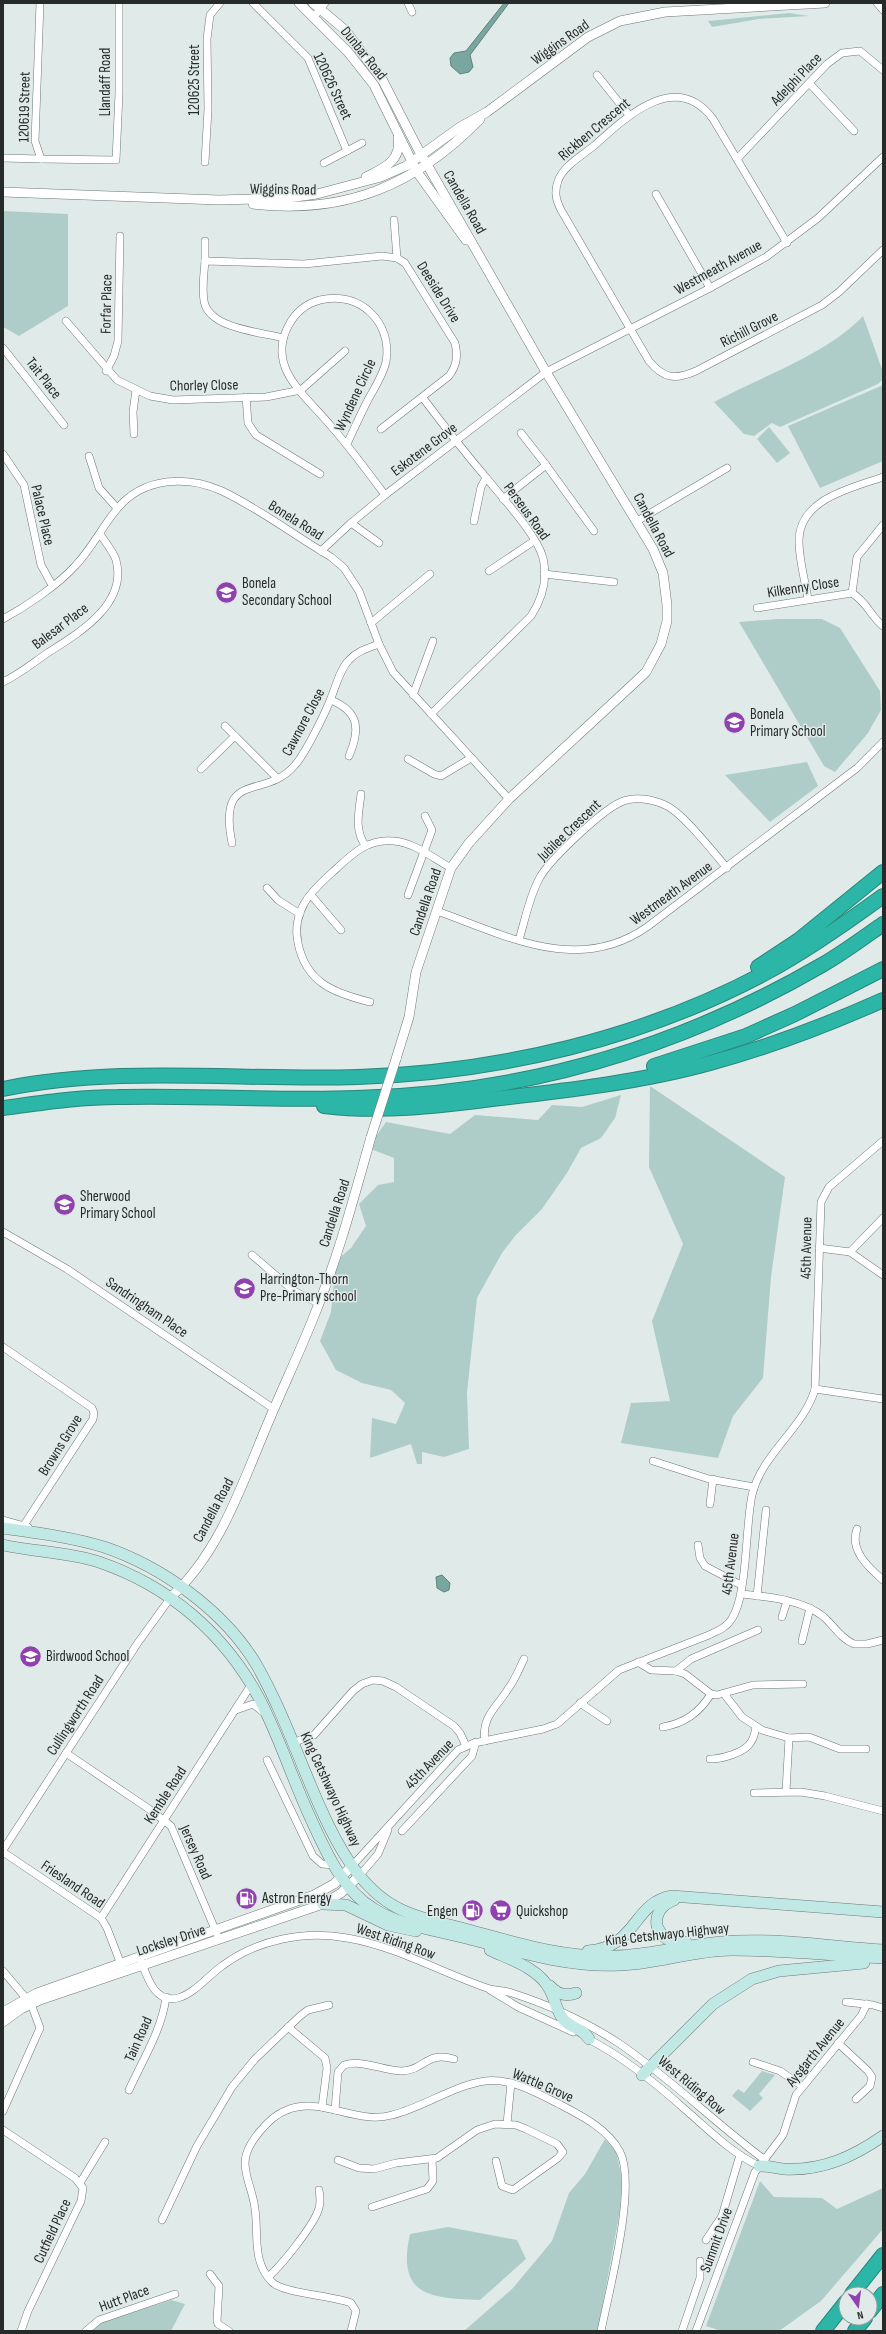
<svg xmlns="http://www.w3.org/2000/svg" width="886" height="2334" font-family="'Sofia Sans Condensed',sans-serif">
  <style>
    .green { fill: #afcdc8 }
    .water { fill: #79a7a0; stroke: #60827c }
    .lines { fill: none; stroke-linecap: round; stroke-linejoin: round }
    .minor-casing { stroke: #6e7876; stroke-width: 8 }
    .tertiary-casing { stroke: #6e7876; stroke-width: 10 }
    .secondary-casing { stroke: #6e7876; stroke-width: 12 }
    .motorway-casing { stroke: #2a857b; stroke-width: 16 }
    .minor { stroke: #fff; stroke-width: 7 }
    .tertiary { stroke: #fff; stroke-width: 9 }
    .secondary { stroke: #c0e9e5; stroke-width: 11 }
    .motorway { stroke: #2cb6a7; stroke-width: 14 }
    .tertiary-bridge-casing { stroke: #6e7876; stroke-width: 10; stroke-linecap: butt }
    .tertiary-bridge { stroke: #fff; stroke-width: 9 }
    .labels { text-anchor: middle; stroke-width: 3; stroke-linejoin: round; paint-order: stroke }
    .street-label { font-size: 15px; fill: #262a29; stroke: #e0ebe9 }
    .poi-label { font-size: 15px; fill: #262a29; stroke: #e0ebe9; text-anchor: start }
  </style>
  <rect width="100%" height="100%" fill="#e0ebe9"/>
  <g class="green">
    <path d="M 789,13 L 809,16 L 759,19 L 712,27 L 708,21 Z"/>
    <path d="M 3,211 L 68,214 L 68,306 L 19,336 L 3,327 Z"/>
    <path d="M 863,316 L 883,372 L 883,379 L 878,384 L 780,427 L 772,423 L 754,436 L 744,434 L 714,402 C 762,376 826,355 863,316 Z"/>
    <path d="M 883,385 L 883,461 L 820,488 L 788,426 Z"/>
    <path d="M 769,427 L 790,453 L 777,463 L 757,439 Z"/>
    <path d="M 778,619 L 822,619 L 840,628 L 880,691 L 881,710 L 868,733 L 835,772 L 824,766 L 739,622 Z"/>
    <path d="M 807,762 L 818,786 L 770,822 L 725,775 Z"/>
    <path d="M 650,1086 L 785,1177 L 771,1277 L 763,1378 L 733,1416 L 718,1458 L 621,1443 L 631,1403 L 670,1401 L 652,1321 L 683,1244 L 649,1167 Z"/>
    <path d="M 621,1095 L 615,1118 L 601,1138 L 581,1148 L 567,1173 L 542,1209 L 515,1236 L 502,1253 L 477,1298 L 467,1393 L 469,1449 L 444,1457 L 422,1452 L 422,1464 L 417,1464 L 411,1444 L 370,1458 L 372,1418 L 396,1424 L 405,1403 L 391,1390 L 362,1383 L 336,1370 L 320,1341 L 331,1312 L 336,1261 L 351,1248 L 366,1226 L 359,1204 L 378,1185 L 394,1182 L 394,1158 L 368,1148 L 386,1122 L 450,1134 L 475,1115 L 538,1120 L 552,1105 L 582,1107 Z"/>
    <path d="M 762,2071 L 775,2075 L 759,2094 L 763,2098 L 750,2111 L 732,2096 L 738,2089 L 744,2093 Z"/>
    <path d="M 605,2139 L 616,2151 L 622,2179 L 620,2210 L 598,2331 L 464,2331 L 513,2288 L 552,2241 L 569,2193 L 585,2174 Z"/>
    <path d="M 760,2181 L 774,2197 L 822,2198 L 837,2209 L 883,2188 L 883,2229 L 821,2301 L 779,2331 L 721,2331 L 706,2326 Z"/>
    <path d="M 448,2227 L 517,2240 L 526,2259 L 480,2300 C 431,2298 396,2297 410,2234 Z"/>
    <path d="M 171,2300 L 185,2304 L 171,2331 L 90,2331 L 103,2322 Z"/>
  </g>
  <g class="water">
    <path d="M 504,3 L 509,3 L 470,55 L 473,67 L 469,72 L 460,74 L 451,66 L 450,58 L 454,53 L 466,51 Z"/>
    <path d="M 442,1575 L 450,1583 L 449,1590 L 444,1592 L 437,1588 L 436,1577 Z"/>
  </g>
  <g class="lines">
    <defs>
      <g id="minor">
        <path d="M 40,3 L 35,141 L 41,159 L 116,160 L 119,93 L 119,3"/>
        <path d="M 253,3 L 308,58 L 347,151"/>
        <path d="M 408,3 L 412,12"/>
        <path d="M 877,3 L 883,10"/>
        <path d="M 314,17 L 325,3"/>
        <path d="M 597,75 L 629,115"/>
        <path d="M 810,84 L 854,131"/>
        <path d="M 3,158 L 41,159"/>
        <path d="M 737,159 L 827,64 L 842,53 L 860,51 L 883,70"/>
        <path d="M 205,162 L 208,109 L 207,39 L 210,15 L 220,3"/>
        <path d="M 324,163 L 362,143"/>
        <path d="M 656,194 L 710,288"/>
        <path d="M 394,220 L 397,258"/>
        <path d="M 205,241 L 205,261"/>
        <path d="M 787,243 L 713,119 C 676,69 626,117 595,145 C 583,155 563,166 558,181 C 554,192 556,200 561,210 L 649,361 C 664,379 675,380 696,371 L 822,305 L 839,292 L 883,250"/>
        <path d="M 66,321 L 117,380 L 150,396 L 173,400 L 266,397 L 301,390 L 345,351"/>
        <path d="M 283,338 C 260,332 214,329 205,305 C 201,292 204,274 205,261 L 304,264 L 382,256 L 397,258 L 405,263 L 455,343 C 458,356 457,365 449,376 L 381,429"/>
        <path d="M 3,348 L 64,425"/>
        <path d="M 106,371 L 114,356 L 118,341 L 120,236"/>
        <path d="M 246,397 L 248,423 L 256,435 L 320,474"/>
        <path d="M 423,398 C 444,426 466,454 489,481 C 504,500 537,535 543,558 C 548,579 542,599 531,616 L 431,714"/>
        <path d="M 521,433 L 546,465"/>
        <path d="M 134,434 L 133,412 L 136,390"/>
        <path d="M 347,444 C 354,429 361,413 369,398 C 375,387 383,375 386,362 C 393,323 360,290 320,300 C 292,307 275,340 285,367 C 292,387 317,409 331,426 C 350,448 368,472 385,495"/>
        <path d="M 3,454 L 24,485 L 41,565 L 52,585"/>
        <path d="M 89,456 L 99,488 L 117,508"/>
        <path d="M 503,499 L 546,465 L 594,531"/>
        <path d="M 474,521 L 481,487 L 486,478"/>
        <path d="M 637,521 L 727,468"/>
        <path d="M 351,523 L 379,543"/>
        <path d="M 883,525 L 857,557 L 852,593 C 868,603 870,616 883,626"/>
        <path d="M 321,551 L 351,523 L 385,495 L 546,372 L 710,288 L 766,257 L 818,218 L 883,157"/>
        <path d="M 489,571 L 534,541"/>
        <path d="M 544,574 L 614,582"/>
        <path d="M 808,599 C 805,580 799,560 799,541 C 799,499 851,488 883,477"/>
        <path d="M 757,608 L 852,593"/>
        <path d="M 3,619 C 27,606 58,585 76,565 C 92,548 102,527 117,509 C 143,477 187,475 222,491 C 260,509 295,536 331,557 L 344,568 L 359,591 L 379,644 L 393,672 L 509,799"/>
        <path d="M 371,623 L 430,574"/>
        <path d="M 3,682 C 20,674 34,662 49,652 C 79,633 128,604 116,560 C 113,551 105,542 100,534"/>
        <path d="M 413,695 L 433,641"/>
        <path d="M 331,700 C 360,712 360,730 349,756"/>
        <path d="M 225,726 L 277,778"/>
        <path d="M 408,759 L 434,774 L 441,776 L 471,758"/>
        <path d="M 201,769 L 235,736"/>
        <path d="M 361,794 C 359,812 354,829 365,845"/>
        <path d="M 232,843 C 217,768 265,801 295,765 C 305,754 325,714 331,698 C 336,686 340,669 349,660 C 357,651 368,648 379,644"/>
        <path d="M 267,888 L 278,900 L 300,914"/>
        <path d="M 311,895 L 341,930"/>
        <path d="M 408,895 L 432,830 L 425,816"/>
        <path d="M 437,911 C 507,936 578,975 647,927 L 857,768 L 883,742"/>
        <path d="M 519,940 C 525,920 529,898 539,879 C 549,860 601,811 621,802 C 634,796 652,799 665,805 C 682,812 713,852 727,868"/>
        <path d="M 370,1002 C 334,993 306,983 298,943 C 295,929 298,914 305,902 C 313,889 325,879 336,869 C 353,853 369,838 394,841 C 415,843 433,858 451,868"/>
        <path d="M 3,1232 L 67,1269 L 274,1409"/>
        <path d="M 819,1248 L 850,1252 L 883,1218"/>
        <path d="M 850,1252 L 883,1275"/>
        <path d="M 252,1255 L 294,1291 L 318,1303"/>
        <path d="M 3,1347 L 92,1408 L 94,1413 L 93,1419 L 24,1525"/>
        <path d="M 815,1389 L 883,1399"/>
        <path d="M 653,1461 L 709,1479 L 754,1487"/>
        <path d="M 710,1504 L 713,1479"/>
        <path d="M 3,1520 L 28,1527"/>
        <path d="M 857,1529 C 849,1550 869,1568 883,1580"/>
        <path d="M 698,1545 L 700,1558 L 705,1566 L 741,1585"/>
        <path d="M 741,1594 C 768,1597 802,1599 824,1617 C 833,1625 841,1639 854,1644 L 867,1644 L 883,1640"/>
        <path d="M 757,1596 L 766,1510"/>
        <path d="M 782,1617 L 787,1601"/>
        <path d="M 802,1641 L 810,1608"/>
        <path d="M 638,1662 L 651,1670 L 676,1671 L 685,1674 L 711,1694 L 717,1695 L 753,1685 L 803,1684"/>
        <path d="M 676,1671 L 691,1659 L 758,1630"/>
        <path d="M 725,1695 L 742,1717 L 762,1730 L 789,1738 L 809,1737 L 840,1749 L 866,1749"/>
        <path d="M 580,1703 L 607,1721"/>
        <path d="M 236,1710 L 253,1704 L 263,1712"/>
        <path d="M 663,1727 C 685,1723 699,1713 711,1694"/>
        <path d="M 485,1741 C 481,1717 497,1707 508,1689 C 515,1680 519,1669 524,1659"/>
        <path d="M 292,1743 L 314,1735 L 353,1691 L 362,1684 L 373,1680 L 383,1681 L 396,1687 L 454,1726 L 460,1733 L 466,1746"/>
        <path d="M 66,1753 L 149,1809 L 171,1826 L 217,1934"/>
        <path d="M 710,1759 C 721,1759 745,1753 751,1742 C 754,1738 755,1732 756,1727"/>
        <path d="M 267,1760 L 313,1856 L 322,1864 L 334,1865"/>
        <path d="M 786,1791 L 789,1738"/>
        <path d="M 754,1793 L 801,1792 L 825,1796 L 883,1811"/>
        <path d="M 402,1831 L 472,1756 L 476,1742"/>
        <path d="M 3,1850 L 137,1644 L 171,1597"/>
        <path d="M 3,1852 L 101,1918 L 107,1928 L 122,1967"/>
        <path d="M 352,1866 L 458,1750 L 474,1743 L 543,1729 L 557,1724 L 619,1670 L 709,1635 C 717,1631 726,1628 731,1620 C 748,1596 745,1527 752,1495 C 762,1453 804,1428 815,1389 L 821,1202 L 829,1187 L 883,1141"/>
        <path d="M 360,1875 L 378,1854 L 388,1830"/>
        <path d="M 101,1918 L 251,1685"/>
        <path d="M 141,1961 C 147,1977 155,2004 178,1998 C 194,1994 209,1975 222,1966 C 256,1940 305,1930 347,1938 C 395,1946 440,1972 487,1988 C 495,1991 503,1990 512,1993 C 549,2005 587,2022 620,2044 C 671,2079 715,2123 765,2160"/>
        <path d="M 3,1971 L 31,2004 L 40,2028 L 3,2111"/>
        <path d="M 490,1990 L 518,2007 L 573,2032"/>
        <path d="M 846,2002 L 873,2005 L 883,2008"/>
        <path d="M 288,2027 L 325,2058 L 327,2068 L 322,2107"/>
        <path d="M 586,2038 C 623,2056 658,2085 688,2112 C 711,2132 732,2153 759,2166"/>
        <path d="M 838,2043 L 868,2071 L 872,2077 L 870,2086 L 856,2099"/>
        <path d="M 753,2062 L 780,2071 L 802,2086"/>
        <path d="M 129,2090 C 142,2061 162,2030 166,1997"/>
        <path d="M 335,2110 L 338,2072 L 344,2065 C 363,2059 383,2071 402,2071 C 425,2070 426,2051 454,2059"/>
        <path d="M 507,2124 L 511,2083"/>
        <path d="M 3,2130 L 75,2178 L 83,2188 L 81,2201 L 28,2311 L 21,2331"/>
        <path d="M 338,2160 L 359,2168 L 374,2169 L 396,2163 L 437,2158 L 477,2130 L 495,2124 L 516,2125 L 526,2129 L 557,2144 L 563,2152 L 558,2158 L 513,2190 L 502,2186 L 496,2161"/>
        <path d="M 80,2183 L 105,2142"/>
        <path d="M 372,2207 L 427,2189 L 433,2181 L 432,2159"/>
        <path d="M 162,2220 L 197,2146 L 232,2087 L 255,2059 L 300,2016 L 308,2010 L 329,2005"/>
        <path d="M 706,2240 L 722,2216 L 740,2155"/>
        <path d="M 210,2274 L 219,2286 L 217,2321 L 218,2324 L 229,2331"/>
        <path d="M 268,2277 C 281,2266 315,2224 319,2208 C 321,2202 320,2196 319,2190"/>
        <path d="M 86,2331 L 99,2320 L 175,2294"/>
        <path d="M 351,2331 L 356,2311 L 351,2303 C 334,2296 282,2293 272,2282 C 250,2260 260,2230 254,2203 C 252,2191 245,2176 245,2163 C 245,2144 270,2116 287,2110 C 322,2096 356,2125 392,2115 C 424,2107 452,2086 485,2081 C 512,2078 537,2093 559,2104 C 582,2116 608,2129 620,2152 C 637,2186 609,2291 601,2331"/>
        <path d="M 682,2331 L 700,2278 L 700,2261"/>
        <path d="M 696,2331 L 755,2172 L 783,2135 L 796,2095 L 861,2016 L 867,2004"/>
      </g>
      <g id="tertiary">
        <path d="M 299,3 L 348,52 L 374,85 L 417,172 L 466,240"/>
        <path d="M 313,3 L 345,30 L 383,81 L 417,147 L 546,372 L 653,549 L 663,573 L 667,605 L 667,621 L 661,644 L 653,659 L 646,672 L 630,687 L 509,799 L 469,843 L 451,868 L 416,972 L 409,1017 L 396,1059"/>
        <path d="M 366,177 C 384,168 402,161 398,137"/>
        <path d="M 3,192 L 219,200 L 288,198 L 317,194 L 381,177 L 406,166 L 460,127 L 487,112 L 588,37 L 620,21 L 665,12 L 825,3"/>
        <path d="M 253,204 C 345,215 416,185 480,119"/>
        <path d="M 171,1597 C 219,1553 241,1487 265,1430 C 281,1391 299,1354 314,1316 C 338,1258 354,1197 371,1137"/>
        <path d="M 3,2012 L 37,1993 L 314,1895 L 334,1884 L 352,1866"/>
        <path d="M 3,2022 L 21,2009 L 40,2000 L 323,1904 L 341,1893 L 360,1875"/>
      </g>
      <g id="secondary">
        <path d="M 3,1528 C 37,1533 71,1537 104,1547 C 163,1567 224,1611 256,1664 C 282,1709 299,1760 320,1807 C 337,1845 360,1889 398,1908 C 418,1919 444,1923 465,1929 C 514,1942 562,1958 614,1956 C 655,1955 695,1942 737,1941 C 785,1939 835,1947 883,1950"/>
        <path d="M 3,1545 C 34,1552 68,1552 99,1562 C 169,1586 224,1633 259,1698 C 279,1736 292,1778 310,1817 C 325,1850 342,1890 374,1909 C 401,1926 436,1930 466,1938 C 518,1951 566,1968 620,1965 C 657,1964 694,1950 732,1950 C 782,1950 833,1955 883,1958"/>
        <path d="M 674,1900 C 662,1904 655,1914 657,1926 C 663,1940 671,1943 686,1942"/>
        <path d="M 323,1904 L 346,1905 L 388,1925 L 416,1931"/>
        <path d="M 490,1950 C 511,1960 539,1968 550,1990 C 555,1999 556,2010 563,2019 C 570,2028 583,2028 589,2039"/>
        <path d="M 588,1951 C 638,1947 632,1903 672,1896 L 883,1912"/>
        <path d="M 550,1986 C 557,1994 565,1997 576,1993"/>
        <path d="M 642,2075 L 713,2004 L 752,1979 L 779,1971 L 864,1963"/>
        <path d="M 759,2166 C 768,2166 776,2168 784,2169 C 822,2171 853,2157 883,2136"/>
      </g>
      <g id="motorway">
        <path d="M 758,967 L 799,940 L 883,872"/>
        <path d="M 654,1066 L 746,1036 L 795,1014 L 883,969"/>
        <path d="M 3,1089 C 120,1065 240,1081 358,1077 C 500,1072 642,1039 767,972 C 808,950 846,923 883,896"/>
        <path d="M 324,1106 C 380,1113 437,1106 492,1099 C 564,1091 641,1082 710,1063 C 769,1047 827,1025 883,1000"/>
        <path d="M 3,1108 C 41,1103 79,1097 118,1097 C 197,1095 277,1101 357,1098 C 524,1094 677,1049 822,965 C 843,953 863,938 883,924"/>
        <path d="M 852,2294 L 883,2255"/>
        <path d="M 870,2311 L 883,2294"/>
        <path d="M 823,2331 L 846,2302"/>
        <path d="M 855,2331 L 865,2318"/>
      </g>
    </defs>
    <use href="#minor" class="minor-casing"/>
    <use href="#tertiary" class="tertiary-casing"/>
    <use href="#secondary" class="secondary-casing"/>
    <use href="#motorway" class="motorway-casing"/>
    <use href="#minor" class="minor"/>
    <use href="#tertiary" class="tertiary"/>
    <use href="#secondary" class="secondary"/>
    <use href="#motorway" class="motorway"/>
    <defs>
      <path id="tertiary-bridge" d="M 371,1137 L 396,1059"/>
    </defs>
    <use href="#tertiary-bridge" class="tertiary-bridge-casing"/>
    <use href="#tertiary-bridge" class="tertiary-bridge"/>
  </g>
  <defs>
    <symbol id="school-disc" viewBox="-11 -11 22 22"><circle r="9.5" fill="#9140af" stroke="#e0ebe9"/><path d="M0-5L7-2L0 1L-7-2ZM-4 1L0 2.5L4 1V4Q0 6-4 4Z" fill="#fff"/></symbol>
    <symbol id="fuel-disc" viewBox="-11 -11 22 22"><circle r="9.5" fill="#9140af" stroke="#e0ebe9"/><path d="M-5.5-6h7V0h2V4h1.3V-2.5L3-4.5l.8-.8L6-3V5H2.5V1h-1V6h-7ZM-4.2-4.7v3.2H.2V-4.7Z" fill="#fff"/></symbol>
    <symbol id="supermarket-disc" viewBox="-11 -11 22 22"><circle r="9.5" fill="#9140af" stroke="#e0ebe9"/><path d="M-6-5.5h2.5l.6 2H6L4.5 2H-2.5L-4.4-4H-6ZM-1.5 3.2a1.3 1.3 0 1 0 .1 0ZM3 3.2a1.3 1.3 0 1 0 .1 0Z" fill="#fff"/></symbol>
  </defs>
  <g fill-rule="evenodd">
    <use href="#school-disc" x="214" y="580" width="25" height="25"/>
    <use href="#school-disc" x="722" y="710" width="25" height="25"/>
    <use href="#school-disc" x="52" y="1192" width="25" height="25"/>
    <use href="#school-disc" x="232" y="1276" width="25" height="25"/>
    <use href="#school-disc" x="18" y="1644" width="25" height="25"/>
    <use href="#fuel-disc" x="234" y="1886" width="25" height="25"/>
    <use href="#fuel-disc" x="460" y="1898" width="25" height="25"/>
    <use href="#supermarket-disc" x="488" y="1898" width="25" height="25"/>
  </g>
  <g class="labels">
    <g class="street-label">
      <text transform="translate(560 42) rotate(-35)" y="5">Wiggins Road</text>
      <text transform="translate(364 53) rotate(51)" y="5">Dunbar Road</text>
      <text transform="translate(796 79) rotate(-46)" y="5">Adelphi Place</text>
      <text transform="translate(194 80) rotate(-90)" y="5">120625 Street</text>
      <text transform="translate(105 82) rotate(-90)" y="5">Llandaff Road</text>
      <text transform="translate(333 86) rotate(65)" y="5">120626 Street</text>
      <text transform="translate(24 107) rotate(-89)" y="5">120619 Street</text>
      <text transform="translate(594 129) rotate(-40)" y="5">Rickben Crescent</text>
      <text transform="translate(283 189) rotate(1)" y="5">Wiggins Road</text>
      <text transform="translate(465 202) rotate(60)" y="5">Candella Road</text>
      <text transform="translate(718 267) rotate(-29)" y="5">Westmeath Avenue</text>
      <text transform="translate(439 292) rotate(58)" y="5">Deeside Drive</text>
      <text transform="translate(106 304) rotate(-89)" y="5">Forfar Place</text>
      <text transform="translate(749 329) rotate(-27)" y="5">Richill Grove</text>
      <text transform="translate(44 378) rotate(52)" y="5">Tait Place</text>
      <text transform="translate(204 385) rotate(-1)" y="5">Chorley Close</text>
      <text transform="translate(355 395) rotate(-65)" y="5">Wyndene Circle</text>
      <text transform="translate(424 449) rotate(-37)" y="5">Eskotene Grove</text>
      <text transform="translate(527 511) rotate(54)" y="5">Perseus Road</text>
      <text transform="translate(43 515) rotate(77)" y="5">Palace Place</text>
      <text transform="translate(296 520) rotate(32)" y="5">Bonela Road</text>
      <text transform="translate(654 525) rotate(62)" y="5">Candella Road</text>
      <text transform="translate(803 587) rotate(-9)" y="5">Kilkenny Close</text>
      <text transform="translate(60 626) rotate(-37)" y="5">Balesar Place</text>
      <text transform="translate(303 722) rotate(-62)" y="5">Cawnore Close</text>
      <text transform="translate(569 830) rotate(-44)" y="5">Jubilee Crescent</text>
      <text transform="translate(671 893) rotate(-36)" y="5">Westmeath Avenue</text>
      <text transform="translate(425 902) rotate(-71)" y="5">Candella Road</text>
      <text transform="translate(334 1213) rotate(-72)" y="5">Candella Road</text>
      <text transform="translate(806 1248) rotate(-89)" y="5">45th Avenue</text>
      <text transform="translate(147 1307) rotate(34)" y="5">Sandringham Place</text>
      <text transform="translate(60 1445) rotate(-58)" y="5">Browns Grove</text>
      <text transform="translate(213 1510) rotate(-62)" y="5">Candella Road</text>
      <text transform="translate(730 1564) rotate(-83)" y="5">45th Avenue</text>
      <text transform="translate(75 1715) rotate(-57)" y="5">Cullingworth Road</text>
      <text transform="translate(429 1764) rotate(-46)" y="5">45th Avenue</text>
      <text transform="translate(331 1789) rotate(65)" y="5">King Cetshwayo Highway</text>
      <text transform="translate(165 1795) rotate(-57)" y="5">Kemble Road</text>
      <text transform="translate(196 1852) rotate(66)" y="5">Jersey Road</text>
      <text transform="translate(73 1884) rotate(34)" y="5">Friesland Road</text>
      <text transform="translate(667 1934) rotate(-6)" y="5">King Cetshwayo Highway</text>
      <text transform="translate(171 1940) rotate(-18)" y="5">Locksley Drive</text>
      <text transform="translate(396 1941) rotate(19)" y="5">West Riding Row</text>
      <text transform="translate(138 2039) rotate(-66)" y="5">Tain Road</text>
      <text transform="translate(815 2052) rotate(-51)" y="5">Aysgarth Avenue</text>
      <text transform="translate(543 2085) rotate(23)" y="5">Wattle Grove</text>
      <text transform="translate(692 2085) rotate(40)" y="5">West Riding Row</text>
      <text transform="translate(52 2231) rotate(-65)" y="5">Cutfield Place</text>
      <text transform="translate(716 2240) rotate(-70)" y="5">Summit Drive</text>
      <text transform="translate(124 2298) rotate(-20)" y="5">Hutt Place</text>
    </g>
    <g class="poi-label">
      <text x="242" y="588">Bonela<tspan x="242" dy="17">Secondary School</tspan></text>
      <text x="750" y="719">Bonela<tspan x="750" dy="17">Primary School</tspan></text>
      <text x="80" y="1201">Sherwood<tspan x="80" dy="17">Primary School</tspan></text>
      <text x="260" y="1284">Harrington-Thorn<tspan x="260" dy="17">Pre-Primary school</tspan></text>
      <text x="46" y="1661">Birdwood School</text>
      <text x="262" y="1903">Astron Energy</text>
      <text x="458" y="1916" text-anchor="end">Engen</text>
      <text x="516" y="1916">Quickshop</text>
    </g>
  </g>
  <rect width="886" height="2334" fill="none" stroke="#262a29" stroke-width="8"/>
  <g transform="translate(858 2306) rotate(166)"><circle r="19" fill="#e0ebe9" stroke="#969e9c"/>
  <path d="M0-3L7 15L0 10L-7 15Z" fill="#9140af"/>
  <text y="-6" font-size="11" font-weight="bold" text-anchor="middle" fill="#262a29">N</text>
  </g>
</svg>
